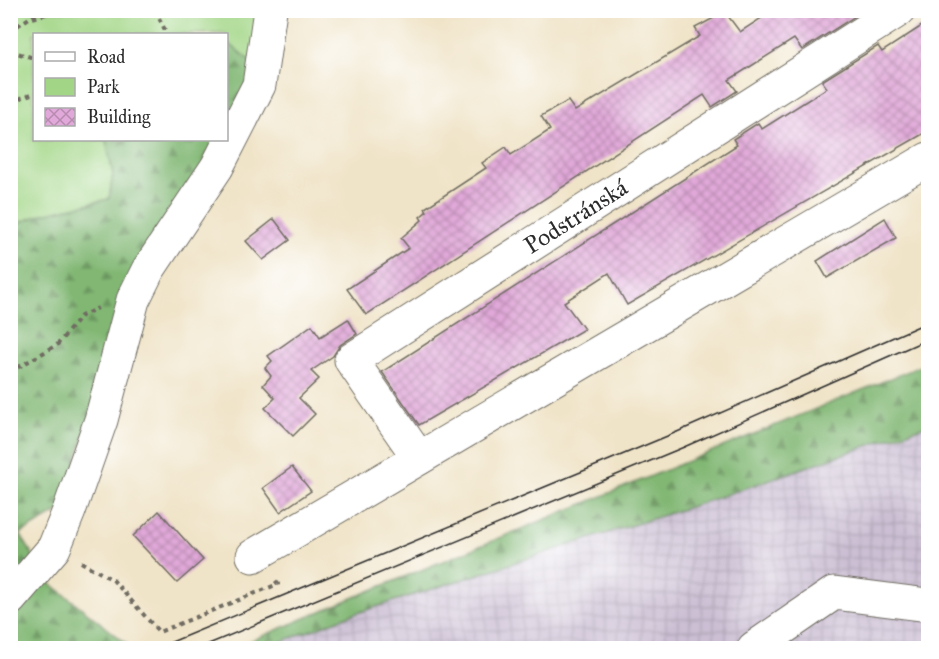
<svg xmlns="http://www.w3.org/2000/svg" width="939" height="659" font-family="'IM FELL Great Primer',serif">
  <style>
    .industrial { fill: url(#industrial-grid) }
    .green { fill: #a2d686; stroke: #668058; stroke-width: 1.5 }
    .forest { fill: url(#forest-firs); stroke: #56714f; stroke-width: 1.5 }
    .building { fill: url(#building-cross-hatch) }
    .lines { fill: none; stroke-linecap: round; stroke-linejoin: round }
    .minor-casing { stroke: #706c62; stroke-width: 35 }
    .path { stroke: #706c62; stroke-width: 4; stroke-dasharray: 4.5 4.5; stroke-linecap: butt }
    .minor { stroke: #fff; stroke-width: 33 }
    .tram { stroke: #2b2b2b; stroke-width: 1.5 }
    .labels { text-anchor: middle; stroke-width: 6; stroke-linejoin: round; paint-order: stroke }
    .street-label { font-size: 24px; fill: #2b2b2b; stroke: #fff }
  </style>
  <defs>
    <pattern id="industrial-grid" width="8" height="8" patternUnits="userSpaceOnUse" patternTransform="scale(1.5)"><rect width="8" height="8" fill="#ccbfd4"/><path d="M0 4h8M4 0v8" fill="none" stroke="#afa4b6"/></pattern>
    <pattern id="forest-firs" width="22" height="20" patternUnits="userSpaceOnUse" patternTransform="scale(1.5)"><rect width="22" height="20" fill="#81b773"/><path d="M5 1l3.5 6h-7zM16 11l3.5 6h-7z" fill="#6a955f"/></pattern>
    <pattern id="building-cross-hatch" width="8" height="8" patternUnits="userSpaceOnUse" patternTransform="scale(1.5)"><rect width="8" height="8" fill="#e1a9d9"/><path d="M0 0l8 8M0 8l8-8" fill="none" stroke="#b78ab0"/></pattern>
  </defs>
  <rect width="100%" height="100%" fill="#fff"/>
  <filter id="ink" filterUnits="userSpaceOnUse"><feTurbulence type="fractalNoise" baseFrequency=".0167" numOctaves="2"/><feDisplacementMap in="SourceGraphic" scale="12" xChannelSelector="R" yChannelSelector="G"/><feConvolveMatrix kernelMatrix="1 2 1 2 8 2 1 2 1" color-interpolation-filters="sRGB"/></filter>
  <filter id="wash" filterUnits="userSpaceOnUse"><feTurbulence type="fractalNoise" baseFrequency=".008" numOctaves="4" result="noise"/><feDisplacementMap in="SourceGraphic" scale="24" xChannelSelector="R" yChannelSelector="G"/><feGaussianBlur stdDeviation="1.35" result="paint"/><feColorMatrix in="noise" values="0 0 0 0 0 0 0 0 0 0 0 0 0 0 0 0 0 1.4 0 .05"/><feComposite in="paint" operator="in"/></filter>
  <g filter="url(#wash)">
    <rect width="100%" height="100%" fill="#f0e4c8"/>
    <path class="industrial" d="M 874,417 L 891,439 L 928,425 L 928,648 L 263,648 Z"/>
    <path class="green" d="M 10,11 L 258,11 L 254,64 L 227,42 L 226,34 L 34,34 L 34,140 L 106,140 L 113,174 L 109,199 L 43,214 L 11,226 Z"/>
    <g class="forest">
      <path d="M 227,42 L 254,64 L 227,143 L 133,282 L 60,511 L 20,534 L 50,583 L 127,644 L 115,648 L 11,648 L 10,226 L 43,214 L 109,199 L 113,174 L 106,140 L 226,140 Z"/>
      <path d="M 928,363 L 928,425 L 702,503 L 351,615 L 265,648 L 234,648 L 350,599 Z"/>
    </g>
    <g id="blocks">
      <g class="building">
        <path d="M 774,10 L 854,10 L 857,15 L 802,50 L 794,39 L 729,80 L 737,91 L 712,107 L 704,95 L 366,315 L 347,289 L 409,248 L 401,238 L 422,220 L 420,217 L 427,211 L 425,208 L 486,168 L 482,163 L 506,147 L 511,155 L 550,130 L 541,116 L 568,101 L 575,111 L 700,36 L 695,28 L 725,12 L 740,32 Z"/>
        <path d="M 928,22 L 928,131 L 627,305 L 609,273 L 564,302 L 584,329 L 419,425 L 382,372 L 737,145 L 733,139 L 758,123 L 762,129 L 827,88 L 822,81 L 878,46 L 882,52 Z"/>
        <path d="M 885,218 L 896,238 L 827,278 L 817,261 Z"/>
        <path d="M 274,219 L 290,240 L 263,260 L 246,241 Z"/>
        <path d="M 348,319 L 357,334 L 340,345 L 333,356 L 311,371 L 319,379 L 299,398 L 315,414 L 293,436 L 265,408 L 275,398 L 263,385 L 271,376 L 265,368 L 272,361 L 268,356 L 312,325 L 320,337 Z"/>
        <path d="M 292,467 L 311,491 L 280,512 L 263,488 Z"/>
        <path d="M 159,511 L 203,560 L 177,583 L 133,536 Z"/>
      </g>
    </g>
  </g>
  <g filter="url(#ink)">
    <use href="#blocks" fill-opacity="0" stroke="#706c62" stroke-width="1.5"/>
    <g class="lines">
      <defs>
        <g id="minor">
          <path id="s1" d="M 419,458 L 351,360 L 899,10"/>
          <path d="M 253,556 L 928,159"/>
          <path d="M 10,599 L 54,548 L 69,511 L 101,420 L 133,300 L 148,270 L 217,167 L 259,85 L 270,10"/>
          <path d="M 754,648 L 834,593 L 928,605"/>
        </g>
      </defs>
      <use href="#minor" class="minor-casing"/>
      <g class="path">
        <path d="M 155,10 L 167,34"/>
        <path d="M 10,15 L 15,10"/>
        <path d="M 33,18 L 58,10"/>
        <path d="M 10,31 L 41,10"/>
        <path d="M 10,51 L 34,58"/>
        <path d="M 10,102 L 34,93"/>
        <path d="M 10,372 L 57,345 L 81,316 L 98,308"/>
        <path d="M 10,540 L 19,539"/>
        <path d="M 81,562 L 113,580 L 159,632 L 278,584 L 274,579"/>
      </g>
      <use href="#minor" class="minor"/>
      <g class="tram">
        <path d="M 157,648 L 677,432 L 928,322"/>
        <path d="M 199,648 L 684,447 L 928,339"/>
      </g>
    </g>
  </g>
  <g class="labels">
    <g class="street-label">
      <text dy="8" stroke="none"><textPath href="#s1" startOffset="386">Podstránská</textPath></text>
    </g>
  </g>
  <rect width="939" height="659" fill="none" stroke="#fff" stroke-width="36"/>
  <rect x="33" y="33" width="195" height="108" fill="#ffffff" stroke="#aaaaaa" stroke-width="1.5"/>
  <rect x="45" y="52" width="30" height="9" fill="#ffffff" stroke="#aaaaaa" stroke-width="1.5"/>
  <text x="87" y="63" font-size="18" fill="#2b2b2b">Road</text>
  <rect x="45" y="78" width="30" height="18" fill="#a2d686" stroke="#aaaaaa" stroke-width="1.5"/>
  <text x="87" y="93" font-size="18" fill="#2b2b2b">Park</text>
  <rect x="45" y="108" width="30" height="18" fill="url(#building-cross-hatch)" stroke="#aaaaaa" stroke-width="1.5"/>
  <text x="87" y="123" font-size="18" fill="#2b2b2b">Building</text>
</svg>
